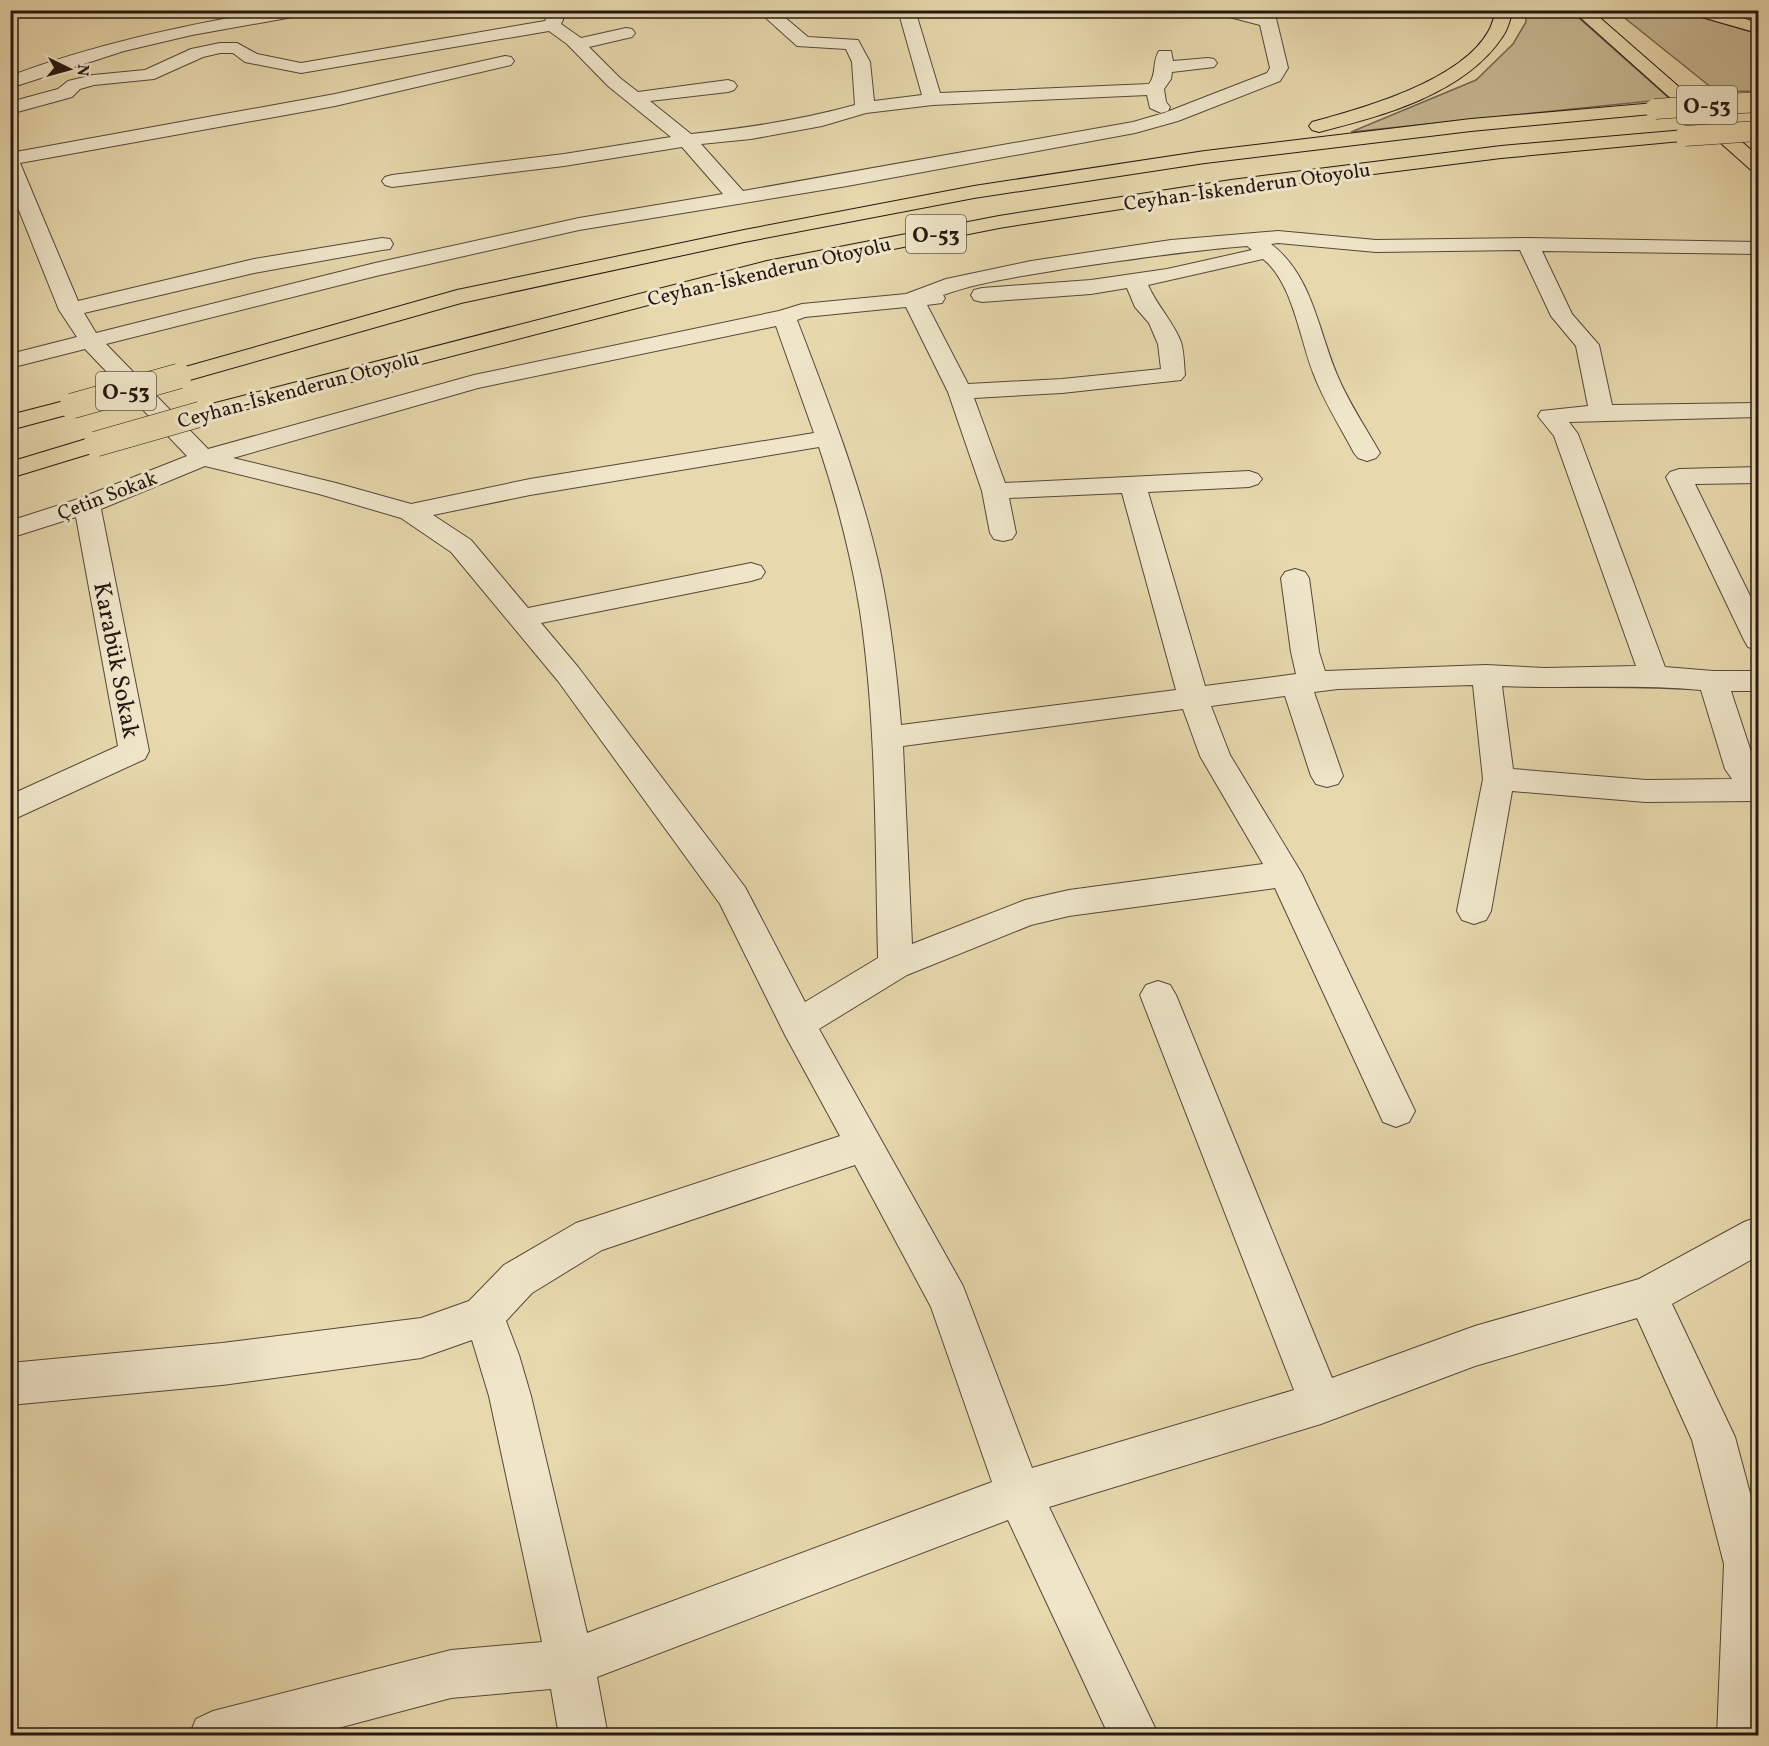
<svg xmlns="http://www.w3.org/2000/svg" width="1769" height="1746" font-family="Vollkorn,serif">
  <style>
    .green { fill: #c6b792; stroke: #766752; stroke-width: 1.5 }
    .lines { fill: none; stroke-linecap: round; stroke-linejoin: round }
    .minor-casing { stroke: #564738; stroke-width: 2 }
    .highway-casing { stroke: #251711; stroke-width: 2 }
    .minor { fill: #efe6ca; fill-rule: evenodd }
    .highway { fill: #e7d8ad; fill-rule: evenodd }
    .highway-bridge-far1-casing { stroke: #251711; stroke-width: 21; stroke-linecap: butt }
    .highway-bridge-casing { stroke: #251711; stroke-width: 26; stroke-linecap: butt }
    .highway-bridge-far1 { stroke: #e7d8ad; stroke-width: 20 }
    .highway-bridge { stroke: #e7d8ad; stroke-width: 25 }
    .labels { text-anchor: middle; stroke-width: 6; stroke-linejoin: round; paint-order: stroke }
    .far-street-label { font-size: 20px; fill: #251711; stroke: #efe6ca }
    .shield { fill: #efe6ca; stroke: #625548; stroke-width: 1.5 }
    .shield-label { font-size: 22px; font-weight: bold; fill: #251711 }
    .street-label { font-size: 24px; fill: #251711; stroke: #efe6ca }
  </style>
  <rect width="100%" height="100%" fill="#e7d8ad"/>
  <filter id="stains"><feTurbulence type="fractalNoise" baseFrequency=".00333" numOctaves="4"/><feColorMatrix values="0 0 0 0 .2 0 0 0 0 .09 0 0 0 0 .02 0 0 0 .5 -.17"/></filter>
  <radialGradient id="worn" r=".72"><stop offset=".6" stop-color="#630" stop-opacity="0"/><stop offset="1" stop-color="#630" stop-opacity=".3"/></radialGradient>
  <g class="green">
    <path d="M 1525,11 L 1571,11 L 1670,99 L 1351,132 L 1476,80 L 1513,44 L 1526,22 Z"/>
    <path d="M 1616,11 L 1681,11 L 1758,34 L 1758,91 L 1717,92 Z"/>
  </g>
  <g class="lines">
    <defs>
      <g id="minor">
        <path d="M 271,10 L 312,10 L 304,15 L 192,35 L 124,51 L 10,88 L 10,76 C 95,44 182,26 271,10 Z"/>
        <path d="M 550,10 L 567,10 L 561,24 L 581,38 L 626,28 L 632,29 L 635,33 L 632,37 L 589,47 L 620,78 L 638,92 L 728,80 L 734,82 L 737,86 L 734,90 L 728,92 L 650,101 L 691,134 C 747,128 801,120 855,105 L 852,62 L 846,49 L 797,46 L 757,10 L 776,10 L 808,37 L 858,40 L 870,62 L 874,101 L 922,95 L 898,10 L 915,10 L 940,93 L 1149,84 C 1157,74 1152,61 1159,51 L 1171,51 L 1173,61 L 1208,58 L 1214,59 L 1217,63 L 1214,67 L 1172,72 L 1171,79 L 1164,89 L 1166,102 L 1170,107 L 1168,111 L 1161,113 L 1150,108 L 1147,95 L 933,105 L 866,113 L 822,126 L 751,139 L 701,144 L 743,191 L 1133,122 L 1164,113 L 1267,73 L 1270,68 L 1260,25 L 1218,14 L 1216,10 L 1245,10 L 1257,14 L 1257,10 L 1274,10 L 1288,68 L 1280,81 L 1178,121 L 1135,133 L 847,186 L 579,230 L 376,276 L 106,344 L 208,449 L 474,375 L 779,311 L 802,304 L 906,294 L 946,279 L 1031,261 L 1171,240 L 1278,231 L 1376,240 L 1528,238 L 1758,242 L 1758,254 L 1542,251 L 1572,314 L 1599,345 L 1612,405 L 1758,403 L 1758,417 L 1569,422 L 1578,434 L 1665,667 L 1713,671 L 1758,671 L 1758,691 L 1731,691 L 1755,764 L 1758,768 L 1758,801 L 1646,802 L 1512,791 L 1491,911 L 1486,920 L 1474,924 L 1462,920 L 1457,911 L 1483,779 L 1473,685 L 1338,689 L 1314,692 L 1343,776 L 1338,784 L 1327,787 L 1316,784 L 1311,776 L 1285,696 L 1211,706 L 1230,755 L 1302,874 L 1415,1111 L 1409,1122 L 1396,1127 L 1383,1122 L 1275,888 L 1069,916 L 1031,925 L 907,975 L 819,1029 L 963,1286 L 1032,1468 L 1294,1390 L 1140,995 L 1146,985 L 1158,981 L 1170,985 L 1176,995 L 1332,1378 L 1475,1326 L 1639,1279 L 1744,1222 L 1758,1217 L 1758,1256 L 1672,1304 L 1735,1437 L 1758,1523 L 1758,1736 L 1717,1736 L 1724,1564 L 1692,1440 L 1637,1318 L 1475,1366 L 1321,1424 L 1049,1507 L 1159,1736 L 1109,1736 L 1008,1520 L 597,1677 L 608,1736 L 559,1736 L 551,1689 L 451,1698 L 308,1736 L 189,1736 L 196,1719 L 213,1711 L 451,1650 L 542,1642 L 489,1396 L 472,1340 L 421,1358 L 222,1385 L 10,1405 L 10,1363 L 222,1343 L 421,1318 L 469,1301 L 504,1265 L 576,1223 L 840,1136 L 785,1035 L 720,904 L 558,681 L 451,552 L 401,518 L 319,494 L 205,466 L 101,509 L 149,751 L 145,759 L 10,821 L 10,795 L 118,746 L 76,517 L 10,538 L 10,521 L 78,499 L 187,456 L 85,349 L 10,368 L 10,354 L 77,337 L 59,310 L 10,188 L 10,153 L 335,94 L 505,56 L 511,57 L 514,61 L 511,65 L 335,106 L 20,163 L 78,301 L 254,259 L 382,238 L 390,239 L 393,244 L 390,249 L 382,250 L 254,273 L 84,313 L 96,333 L 375,263 L 579,218 L 723,194 L 682,147 L 564,166 L 392,187 L 385,185 L 382,181 L 385,177 L 392,175 L 564,154 L 671,137 L 608,86 L 567,44 L 549,31 L 301,73 L 245,62 L 233,53 L 220,53 L 203,57 L 154,79 L 94,85 L 80,89 L 72,97 L 10,114 L 10,102 L 58,89 L 68,81 L 93,75 L 145,70 L 191,49 L 220,43 L 237,43 L 257,54 L 301,63 L 545,21 ZM 1278,243 L 1376,252 L 1520,250 L 1551,316 L 1576,346 L 1588,406 L 1541,411 L 1538,416 L 1554,436 L 1636,666 L 1545,668 L 1486,665 L 1325,671 L 1319,652 L 1309,578 L 1305,572 L 1295,569 L 1285,572 L 1281,578 L 1291,652 L 1296,674 L 1205,686 L 1148,492 L 1249,487 L 1258,484 L 1262,479 L 1258,474 L 1249,471 L 1005,483 L 974,398 L 1062,393 L 1181,380 L 1185,375 C 1184,365 1184,352 1181,342 C 1173,321 1157,306 1148,285 L 1263,259 C 1293,282 1300,341 1314,375 C 1324,402 1341,428 1354,453 L 1358,458 L 1367,461 L 1376,458 L 1380,453 C 1366,428 1349,403 1338,377 C 1318,331 1313,276 1271,244 ZM 1247,246 L 1252,250 L 1167,269 L 1091,280 L 982,288 L 974,290 L 971,295 L 974,300 L 982,302 L 1091,294 L 1127,288 L 1135,307 L 1149,323 L 1158,344 L 1161,369 L 1062,379 L 968,384 L 927,305 L 942,303 L 945,298 L 943,295 C 982,281 1024,276 1064,269 C 1125,260 1185,251 1247,246 ZM 906,307 L 948,392 L 982,491 L 990,533 L 994,539 L 1003,541 L 1012,539 L 1016,533 L 1009,498 L 1122,493 L 1176,690 L 901,725 C 897,674 891,625 881,575 C 862,487 829,404 797,320 L 805,317 ZM 776,326 L 814,433 L 530,479 L 411,504 L 336,483 L 233,458 L 478,388 ZM 819,447 C 837,501 851,555 860,611 C 877,726 875,843 878,958 L 805,1002 L 745,887 L 578,667 L 541,623 L 751,581 L 761,578 L 765,572 L 761,566 L 751,563 L 528,608 L 471,540 L 433,515 L 530,495 ZM 1502,686 C 1569,689 1635,684 1701,690 L 1725,769 L 1732,779 L 1646,780 L 1513,769 ZM 1183,709 L 1200,756 L 1263,864 L 1069,890 L 1025,900 L 912,944 L 903,746 ZM 855,1165 L 931,1307 L 992,1482 L 587,1633 L 531,1396 L 519,1355 L 506,1321 L 532,1293 L 602,1250 Z"/>
        <path d="M 1758,467 L 1758,483 L 1695,484 L 1758,612 L 1758,650 L 1748,647 L 1744,640 L 1666,477 L 1670,472 L 1679,469 Z"/>
      </g>
      <g id="highway">
        <path d="M 1496,10 L 1513,10 C 1510,19 1508,29 1503,36 C 1465,94 1382,116 1319,132 L 1312,130 L 1309,126 L 1312,122 C 1364,108 1460,81 1488,32 C 1492,26 1494,17 1496,10 Z"/>
        <path d="M 1572,10 L 1591,10 L 1758,156 L 1758,172 L 1751,170 Z"/>
        <path d="M 1689,10 L 1717,10 L 1758,23 L 1758,33 L 1691,14 Z"/>
        <path d="M 1655,103 L 1662,105 L 1664,109 L 1662,113 L 1471,131 L 1205,163 L 974,198 L 744,242 L 461,303 L 179,383 L 171,381 L 167,376 L 171,371 L 457,290 L 744,230 L 974,186 L 1205,151 L 1471,119 Z"/>
        <path d="M 1685,130 L 1692,132 L 1695,136 L 1692,140 L 1501,158 L 1231,192 L 999,228 L 768,274 L 201,421 L 192,419 L 189,414 L 192,409 L 767,261 L 999,216 L 1231,180 L 1501,146 Z"/>
        <path d="M 72,399 L 81,401 L 84,406 L 81,411 L 10,430 L 10,415 Z"/>
        <path d="M 96,436 L 105,439 L 109,444 L 105,449 L 10,478 L 10,462 Z"/>
      </g>
    </defs>
    <use href="#minor" class="minor-casing"/>
    <use href="#highway" class="highway-casing"/>
    <use href="#minor" class="minor"/>
    <use href="#highway" class="highway"/>
    <defs>
      <g id="highway-bridge-far1">
        <path d="M 1655,109 L 1758,102"/>
        <path d="M 1685,136 L 1758,131"/>
      </g>
      <g id="highway-bridge">
        <path d="M 72,406 L 179,376"/>
        <path d="M 96,444 L 201,414"/>
      </g>
    </defs>
    <use href="#highway-bridge-far1" class="highway-bridge-far1-casing"/>
    <use href="#highway-bridge" class="highway-bridge-casing"/>
    <use href="#highway-bridge-far1" class="highway-bridge-far1"/>
    <use href="#highway-bridge" class="highway-bridge"/>
  </g>
  <g class="labels">
    <g class="far-street-label">
      <text transform="translate(1247 186) rotate(-8)" y="7">Ceyhan-İskenderun Otoyolu</text>
      <text transform="translate(769 271) rotate(-13)" y="7">Ceyhan-İskenderun Otoyolu</text>
      <text transform="translate(298 389) rotate(-15)" y="7">Ceyhan-İskenderun Otoyolu</text>
      <text transform="translate(107 495) rotate(-21)" y="7">Çetin Sokak</text>
    </g>
    <g class="shield">
      <rect x="1677" y="86" width="60" height="38" rx="4.5"/>
      <rect x="906" y="215" width="60" height="38" rx="4.5"/>
      <rect x="96" y="372" width="60" height="38" rx="4.5"/>
    </g>
    <g class="shield-label">
      <text x="1707" y="113">O-53</text>
      <text x="936" y="242">O-53</text>
      <text x="126" y="399">O-53</text>
    </g>
    <g class="street-label">
      <text transform="translate(117 660) rotate(79)" y="8">Karabük Sokak</text>
    </g>
  </g>
  <rect width="1769" height="1746" fill="none" stroke="#e7d8ad" stroke-width="36"/>
  <rect x="12" y="12" width="1745" height="1722" fill="none" stroke="#251711" stroke-width="3"/>
  <rect x="18" y="18" width="1733" height="1710" fill="none" stroke="#251711" stroke-width="1.5"/>
  <g transform="translate(69 69) rotate(95)" stroke="#efe6ca" stroke-width="4.5" paint-order="stroke">
  <path d="M0-4.5L10 22L0 15L-10 22Z" fill="#251711"/>
  <text y="-9" font-size="16" font-weight="bold" text-anchor="middle" fill="#251711">N</text>
  </g>
  <rect width="100%" height="100%" filter="url(#stains)"/>
  <rect width="100%" height="100%" fill="url(#worn)"/>
</svg>
